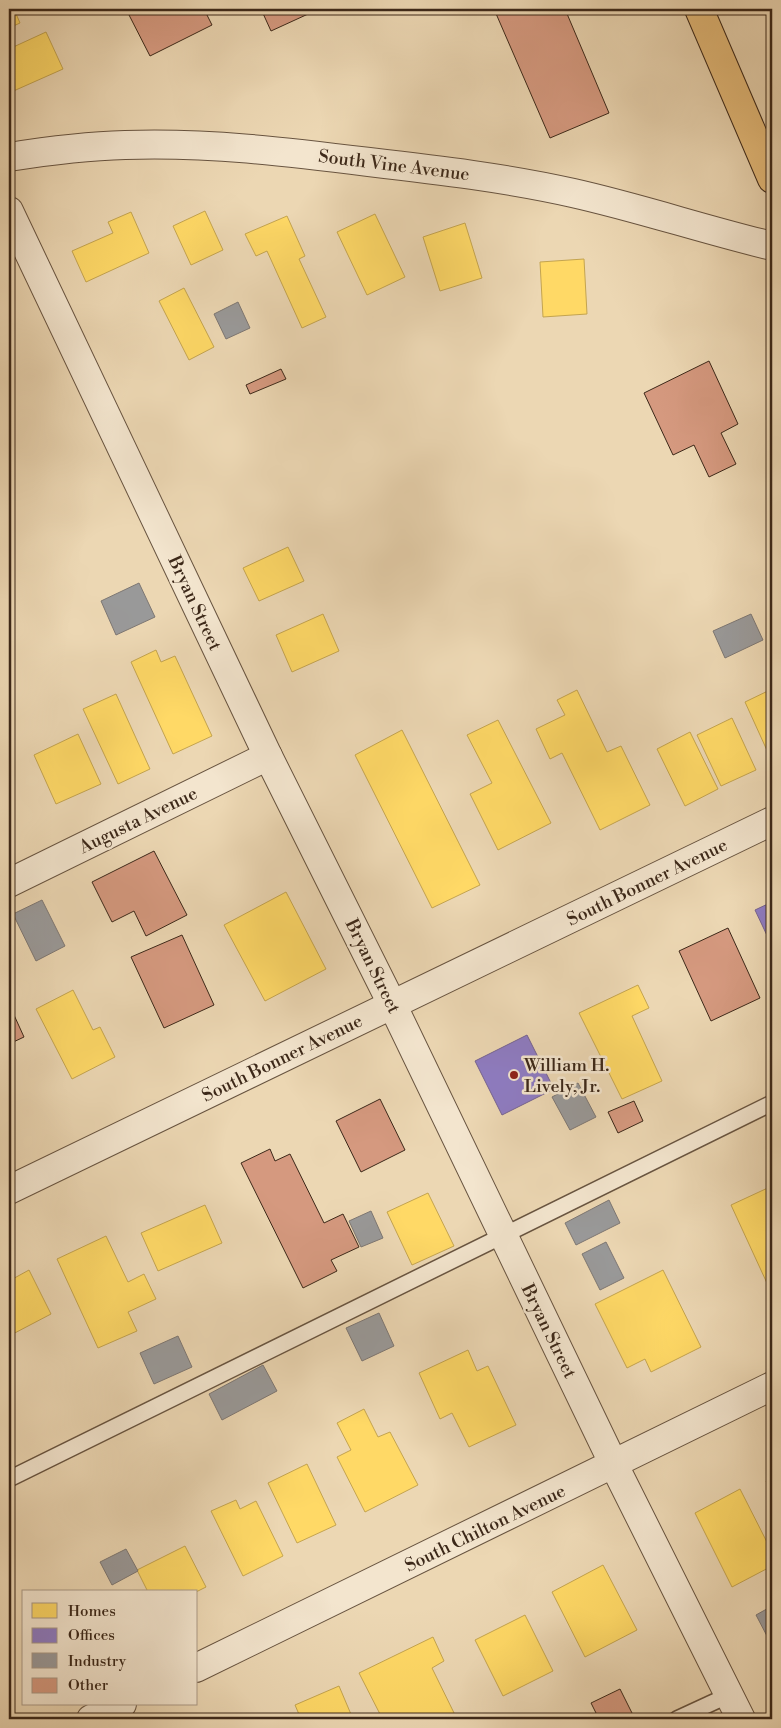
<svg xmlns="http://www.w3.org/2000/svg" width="781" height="1728" font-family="'Libre Bodoni',serif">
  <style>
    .homes { fill: #ffd966; stroke: #c4a44f }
    .offices { fill: #8e7cc3; stroke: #756390 }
    .industry { fill: #999; stroke: #7d7773 }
    .building { fill: #d5997f; stroke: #3c2819 }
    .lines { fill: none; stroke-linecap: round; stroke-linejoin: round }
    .lane-casing { stroke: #685440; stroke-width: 18 }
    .street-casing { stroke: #685440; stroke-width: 30 }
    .primary-casing { stroke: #3c2819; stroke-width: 30 }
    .lane { stroke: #f3e5ce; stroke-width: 15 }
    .street { stroke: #f3e5ce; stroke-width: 28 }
    .primary { stroke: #e6bc7a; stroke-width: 28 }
    .poi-dot { fill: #8f2418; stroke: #f3e5ce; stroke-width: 2 }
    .labels { text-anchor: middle; stroke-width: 5; stroke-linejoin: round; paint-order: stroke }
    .street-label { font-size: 18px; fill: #3c2819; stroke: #f3e5ce }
    .poi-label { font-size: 18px; fill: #3c2819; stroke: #f3e5ce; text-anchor: start }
  </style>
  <rect width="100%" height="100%" fill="#ecd7b3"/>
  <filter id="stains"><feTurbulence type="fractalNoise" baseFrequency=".004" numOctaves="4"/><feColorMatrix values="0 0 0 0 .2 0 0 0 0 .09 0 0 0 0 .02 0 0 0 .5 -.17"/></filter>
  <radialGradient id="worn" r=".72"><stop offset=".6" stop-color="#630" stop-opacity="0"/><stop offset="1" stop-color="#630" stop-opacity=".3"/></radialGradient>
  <g class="homes">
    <path d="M 9,9 L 14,9 L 20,23 L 9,28 Z"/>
    <path d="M 46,32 L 63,69 L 9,93 L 9,49 Z"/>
    <path d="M 205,211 L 223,250 L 191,265 L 173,226 Z"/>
    <path d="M 131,212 L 149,253 L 86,282 L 72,251 L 113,233 L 108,222 Z"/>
    <path d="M 375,214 L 405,277 L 367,295 L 337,232 Z"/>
    <path d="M 287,216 L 305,256 L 299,259 L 326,317 L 302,328 L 267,251 L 256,256 L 245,234 Z"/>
    <path d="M 465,223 L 482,278 L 440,291 L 423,237 Z"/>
    <path d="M 584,259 L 587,314 L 543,317 L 540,262 Z"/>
    <path d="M 184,288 L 214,347 L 189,360 L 159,301 Z"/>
    <path d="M 288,547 L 304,581 L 259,601 L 243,568 Z"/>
    <path d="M 323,614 L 339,651 L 292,672 L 276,635 Z"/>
    <path d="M 156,650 L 161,662 L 175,656 L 212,736 L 173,754 L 131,662 Z"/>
    <path d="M 772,689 L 772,756 L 770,757 L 745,702 Z"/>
    <path d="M 577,690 L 607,752 L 621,746 L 650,805 L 600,830 L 562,753 L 550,759 L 536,729 L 565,715 L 557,700 Z"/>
    <path d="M 116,694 L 150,769 L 118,784 L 83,709 Z"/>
    <path d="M 732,718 L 756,770 L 721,786 L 697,735 Z"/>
    <path d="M 498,720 L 551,823 L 498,850 L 470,794 L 492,783 L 467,735 Z"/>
    <path d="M 402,730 L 480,885 L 432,908 L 355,755 Z"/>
    <path d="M 690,732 L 718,789 L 685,806 L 657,749 Z"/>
    <path d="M 78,734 L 101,784 L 56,804 L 34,755 Z"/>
    <path d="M 9,790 L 14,802 L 9,805 Z"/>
    <path d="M 286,892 L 326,969 L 265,1001 L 224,925 Z"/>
    <path d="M 638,985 L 649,1008 L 632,1016 L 662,1081 L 622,1099 L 579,1013 Z"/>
    <path d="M 73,990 L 93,1030 L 100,1027 L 115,1057 L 72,1079 L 36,1009 Z"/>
    <path d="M 772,1186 L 772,1294 L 731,1205 Z"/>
    <path d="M 428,1193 L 454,1246 L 412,1265 L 387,1212 Z"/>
    <path d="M 205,1205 L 222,1243 L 158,1271 L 141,1233 Z"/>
    <path d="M 106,1236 L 128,1282 L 144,1274 L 156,1299 L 128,1312 L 137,1331 L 98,1348 L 57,1259 Z"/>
    <path d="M 29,1270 L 51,1314 L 9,1336 L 9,1281 Z"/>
    <path d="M 663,1270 L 701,1347 L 651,1372 L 645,1359 L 627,1368 L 595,1304 Z"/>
    <path d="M 468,1350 L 477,1371 L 488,1366 L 516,1425 L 469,1447 L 452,1413 L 440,1419 L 419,1373 Z"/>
    <path d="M 364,1409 L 378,1437 L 390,1432 L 418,1485 L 365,1512 L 337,1457 L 351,1450 L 337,1423 Z"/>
    <path d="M 307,1464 L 336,1525 L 297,1543 L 268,1483 Z"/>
    <path d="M 772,1478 L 772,1494 L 766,1481 Z"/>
    <path d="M 740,1489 L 772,1552 L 772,1566 L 732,1587 L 695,1513 Z"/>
    <path d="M 236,1500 L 240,1509 L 256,1501 L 283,1556 L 243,1576 L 211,1511 Z"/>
    <path d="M 185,1546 L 206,1587 L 196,1592 L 148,1592 L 137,1570 Z"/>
    <path d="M 603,1565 L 637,1630 L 585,1657 L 552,1592 Z"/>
    <path d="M 525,1615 L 553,1671 L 503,1696 L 475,1640 Z"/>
    <path d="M 433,1637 L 444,1661 L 432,1668 L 457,1719 L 392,1719 L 390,1714 L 382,1718 L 359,1673 Z"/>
    <path d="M 339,1686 L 353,1719 L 301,1719 L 295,1705 Z"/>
  </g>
  <g class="offices">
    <path d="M 772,902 L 772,946 L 755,910 Z"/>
    <path d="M 527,1035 L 554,1089 L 502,1115 L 475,1061 Z"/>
  </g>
  <g class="industry">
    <path d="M 238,302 L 250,328 L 226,339 L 214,314 Z"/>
    <path d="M 139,583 L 155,617 L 116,635 L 101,601 Z"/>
    <path d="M 751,614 L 763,640 L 725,658 L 713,631 Z"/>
    <path d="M 42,900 L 65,946 L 36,961 L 13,914 Z"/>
    <path d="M 578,1083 L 596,1117 L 570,1130 L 552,1097 Z"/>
    <path d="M 609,1200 L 620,1223 L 576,1245 L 565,1223 Z"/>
    <path d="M 371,1211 L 383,1238 L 361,1247 L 349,1221 Z"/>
    <path d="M 606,1242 L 624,1278 L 600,1290 L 582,1254 Z"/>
    <path d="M 379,1313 L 394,1346 L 362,1361 L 346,1328 Z"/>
    <path d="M 178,1336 L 192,1367 L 154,1384 L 140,1353 Z"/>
    <path d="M 263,1365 L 277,1391 L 222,1420 L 209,1394 Z"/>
    <path d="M 126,1549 L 138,1571 L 112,1585 L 100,1562 Z"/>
    <path d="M 772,1606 L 772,1633 L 767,1636 L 756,1615 Z"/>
  </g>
  <g class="building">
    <path d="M 136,9 L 204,9 L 212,25 L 150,56 L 128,13 Z"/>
    <path d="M 261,9 L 319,9 L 271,31 Z"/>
    <path d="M 494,9 L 565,9 L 609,113 L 550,138 Z"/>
    <path d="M 709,361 L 738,424 L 721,433 L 736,464 L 709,477 L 694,445 L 673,455 L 644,393 Z"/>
    <path d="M 281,369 L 286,379 L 250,394 L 246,385 Z"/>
    <path d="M 154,851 L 187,915 L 146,936 L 134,911 L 112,922 L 92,882 Z"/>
    <path d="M 728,928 L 760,998 L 711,1021 L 679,951 Z"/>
    <path d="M 182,935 L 214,1005 L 164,1028 L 131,957 Z"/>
    <path d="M 9,1004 L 24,1037 L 9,1044 Z"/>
    <path d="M 380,1099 L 405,1150 L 361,1172 L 336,1121 Z"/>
    <path d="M 634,1101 L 643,1121 L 618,1133 L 608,1112 Z"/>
    <path d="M 270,1149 L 275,1161 L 290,1154 L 324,1223 L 343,1214 L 359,1247 L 331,1260 L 337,1271 L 303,1288 L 241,1163 Z"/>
    <path d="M 620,1689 L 635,1719 L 599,1719 L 591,1703 Z"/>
  </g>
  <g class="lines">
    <defs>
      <g id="lane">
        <path d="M 9,1479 L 772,1103"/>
        <path d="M 677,1719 L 729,1695"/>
      </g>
      <g id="street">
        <path d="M 9,157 C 47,151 86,146 125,145 C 206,142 289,152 369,162 C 438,170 506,178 573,193 C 640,208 705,230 772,246"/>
        <path d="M 9,211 L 268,756 L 392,1004 L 614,1465 L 741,1719"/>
        <path d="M 9,883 L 268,756"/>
        <path d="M 9,1190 L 772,821"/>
        <path d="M 196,1668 L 772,1386"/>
        <path d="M 91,1719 L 122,1704"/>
      </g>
      <path id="primary" d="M 699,9 L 772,179"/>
    </defs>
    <use href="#lane" class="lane-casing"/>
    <use href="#street" class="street-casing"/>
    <use href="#primary" class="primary-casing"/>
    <use href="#lane" class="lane"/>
    <use href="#street" class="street"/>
    <use href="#primary" class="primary"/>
  </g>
  <circle class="poi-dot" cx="514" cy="1075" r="5"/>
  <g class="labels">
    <g class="street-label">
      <text transform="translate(394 165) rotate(7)" y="6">South Vine Avenue</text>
      <text transform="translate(195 603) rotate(65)" y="6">Bryan Street</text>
      <text transform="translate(138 820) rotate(-26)" y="6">Augusta Avenue</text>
      <text transform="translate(647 882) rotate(-26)" y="6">South Bonner Avenue</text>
      <text transform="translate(373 966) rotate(64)" y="6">Bryan Street</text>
      <text transform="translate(282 1058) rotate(-26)" y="6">South Bonner Avenue</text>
      <text transform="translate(549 1331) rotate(64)" y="6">Bryan Street</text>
      <text transform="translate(485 1528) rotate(-26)" y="6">South Chilton Avenue</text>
    </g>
    <g class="poi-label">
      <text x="524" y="1071">William H.<tspan x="524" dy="21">Lively, Jr.</tspan></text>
    </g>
  </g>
  <rect width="781" height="1728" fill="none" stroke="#ecd7b3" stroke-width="30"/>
  <rect x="10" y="10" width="761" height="1708" fill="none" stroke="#3c2819" stroke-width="2.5"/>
  <rect x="15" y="15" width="751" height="1698" fill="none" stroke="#3c2819"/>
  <rect x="22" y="1590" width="175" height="115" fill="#f3e5ce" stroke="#aa9986"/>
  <rect x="32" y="1603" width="25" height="15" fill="#ffd966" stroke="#aa9986"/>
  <text x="68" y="1616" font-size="15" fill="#3c2819">Homes</text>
  <rect x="32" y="1628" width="25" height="15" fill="#8e7cc3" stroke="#aa9986"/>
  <text x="68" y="1640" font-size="15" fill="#3c2819">Offices</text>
  <rect x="32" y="1653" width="25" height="15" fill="#999999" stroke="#aa9986"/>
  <text x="68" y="1666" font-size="15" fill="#3c2819">Industry</text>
  <rect x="32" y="1678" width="25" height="15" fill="#d5997f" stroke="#aa9986"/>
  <text x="68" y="1690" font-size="15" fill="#3c2819">Other</text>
  <rect width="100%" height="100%" filter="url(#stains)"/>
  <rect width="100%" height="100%" fill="url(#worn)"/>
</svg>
